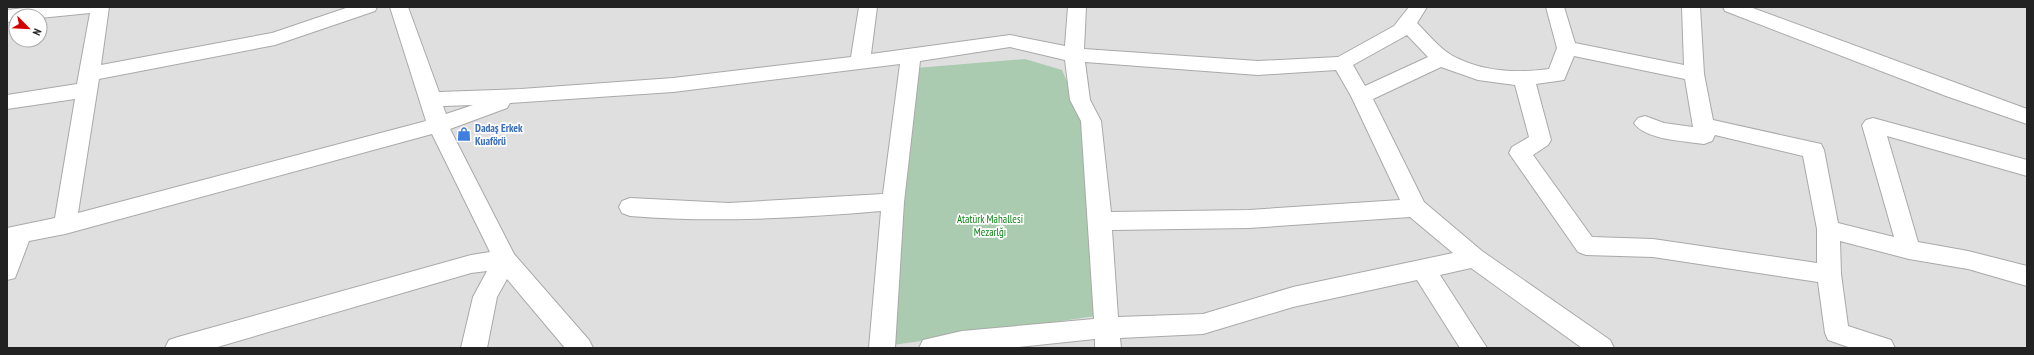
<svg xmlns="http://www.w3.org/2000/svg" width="2034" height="355" font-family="'PT Sans Narrow',sans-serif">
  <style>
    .residential { fill: #e0dfdf; fill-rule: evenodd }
    .cemetery { fill: #aacbaf }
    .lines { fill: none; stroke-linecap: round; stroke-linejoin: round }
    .minor-casing { stroke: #a9a9a9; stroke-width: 2 }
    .minor { fill: #fff; fill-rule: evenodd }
    .labels { text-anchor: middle; stroke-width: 3.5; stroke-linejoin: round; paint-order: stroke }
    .shop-label { font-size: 11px; font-weight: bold; fill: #366cbe; stroke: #fff; text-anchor: start }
    .park-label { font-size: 11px; fill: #0c8416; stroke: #fff }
  </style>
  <rect width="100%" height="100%" fill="#f2efe9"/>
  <path class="residential" d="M 7,7 L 2027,7 L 2027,348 L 7,348 ZM 16,16 L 40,16 L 40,40 L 16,40 Z"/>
  <path class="cemetery" d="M 1025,59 L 1062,70 L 1076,102 L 1088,144 L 1103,315 L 872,348 L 916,68 Z"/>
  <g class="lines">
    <defs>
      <g id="minor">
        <path d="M 33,7 L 109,7 L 101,65 L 272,33 L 349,7 L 377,7 L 375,11 L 275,45 L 99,79 L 78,213 L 426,121 L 390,7 L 408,7 L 439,92 L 521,89 L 673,78 L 851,57 L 859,7 L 877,7 L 871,54 L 1010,35 L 1065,46 L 1068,7 L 1086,7 L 1084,49 L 1258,61 L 1338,57 L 1394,26 L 1409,7 L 1427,7 L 1417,23 C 1430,36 1442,52 1459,59 C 1486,72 1520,73 1549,69 L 1557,48 L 1546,7 L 1564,7 L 1575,43 L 1684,65 L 1682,7 L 1700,7 L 1704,74 L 1713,120 L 1821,144 L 1824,150 L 1838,223 L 1894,237 L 1862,125 L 1866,120 L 1873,118 L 2027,160 L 2027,176 L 1887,136 L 1918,242 L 1968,251 L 2027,266 L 2027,286 L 1968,269 L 1909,259 L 1840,241 L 1841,274 L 1848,326 L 1891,340 L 1895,348 L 1851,348 L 1828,340 L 1825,333 L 1818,282 L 1653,257 L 1586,255 L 1578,252 L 1509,153 L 1512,147 L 1529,137 L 1515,85 L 1478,80 L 1441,67 L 1373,99 L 1424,202 L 1482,251 L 1610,340 L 1614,348 L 1582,348 L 1471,268 L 1440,275 L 1487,348 L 1460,348 L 1417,280 L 1293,307 L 1203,334 L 1120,338 L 1121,348 L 1095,348 L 1095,339 L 1008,348 L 919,348 L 923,340 L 962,331 L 1094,319 L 1081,121 L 1070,100 L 1065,60 L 1010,47 L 920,61 L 904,202 L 895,348 L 869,348 L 881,211 C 797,218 714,223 630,216 L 622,213 L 619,207 L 622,201 L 630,198 L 729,203 L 883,194 L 900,64 L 673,92 L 510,103 L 507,108 L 450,129 L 514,254 L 589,340 L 593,348 L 565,348 L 507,279 L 497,297 L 487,348 L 461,348 L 473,297 L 487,271 L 471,273 L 214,348 L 165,348 L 169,340 L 178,337 L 471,255 L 490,252 L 432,134 L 65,234 L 29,241 L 15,278 L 7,280 L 7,228 L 55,218 L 75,99 L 7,109 L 7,95 L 77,84 L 90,13 L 40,18 L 40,16 L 16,16 L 16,21 L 7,22 L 7,10 ZM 1407,35 L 1428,57 L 1365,86 L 1353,65 ZM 1574,56 L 1685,79 L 1693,127 L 1664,123 L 1645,116 L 1638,118 L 1634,123 C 1645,140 1685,141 1704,144 L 1712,141 L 1715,135 L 1803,156 L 1817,229 L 1817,263 L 1653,239 L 1592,237 L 1533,155 L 1548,145 L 1551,140 L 1536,84 L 1564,80 ZM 1085,62 L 1258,75 L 1336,70 L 1351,96 L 1400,200 L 1249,210 L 1111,212 L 1101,121 L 1090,100 ZM 473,105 L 446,114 L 443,106 ZM 1410,217 L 1453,253 L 1293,287 L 1203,314 L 1118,317 L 1112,230 L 1249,228 Z"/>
        <path d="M 1723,7 L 1750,7 L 2027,109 L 2027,124 L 1946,96 L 1725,11 Z"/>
      </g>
    </defs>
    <use href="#minor" class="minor-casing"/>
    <use href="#minor" class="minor"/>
  </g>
  <defs>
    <symbol id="shop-bare" viewBox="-9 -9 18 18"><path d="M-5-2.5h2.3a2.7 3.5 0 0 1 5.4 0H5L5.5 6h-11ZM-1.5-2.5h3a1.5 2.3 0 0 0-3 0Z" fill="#3f7fe0" stroke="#fff" stroke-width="2.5" paint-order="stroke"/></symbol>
  </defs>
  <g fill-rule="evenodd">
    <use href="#shop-bare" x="454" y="124" width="20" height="20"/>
  </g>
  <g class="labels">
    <g class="shop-label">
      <text x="475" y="132">Dadaş Erkek<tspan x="475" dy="13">Kuaförü</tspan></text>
    </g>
    <g class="park-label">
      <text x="990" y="223">Atatürk Mahallesi<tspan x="990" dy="13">Mezarlğı</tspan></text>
    </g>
  </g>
  <rect width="2034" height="355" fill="none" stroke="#222222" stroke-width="16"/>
  <g transform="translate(28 28) rotate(114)"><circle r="19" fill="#ffffff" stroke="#a7a7a7"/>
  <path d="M0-3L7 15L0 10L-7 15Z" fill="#d40000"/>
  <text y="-6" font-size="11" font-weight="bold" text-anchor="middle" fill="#222222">N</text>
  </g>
</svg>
